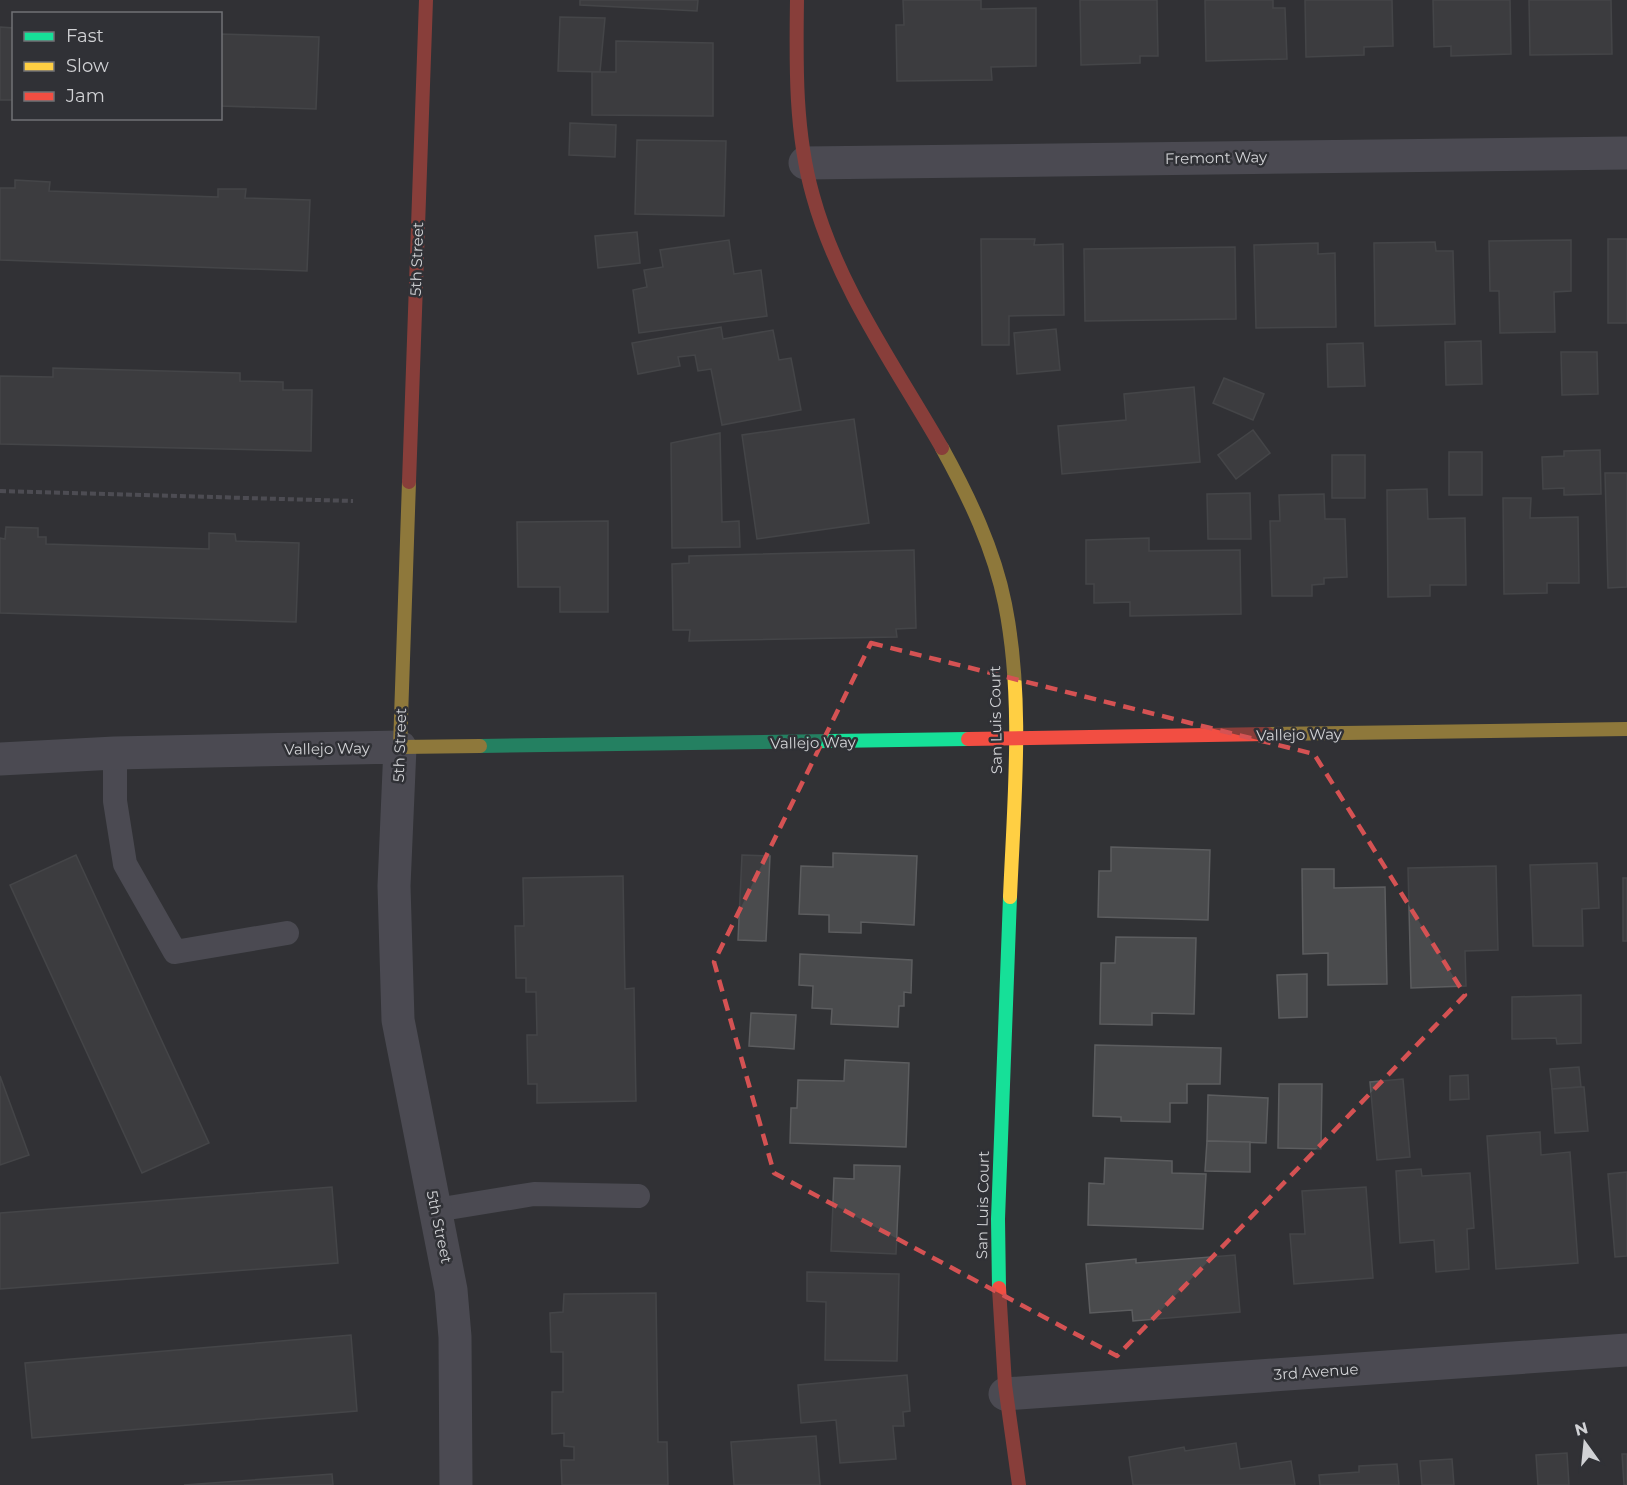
<svg xmlns="http://www.w3.org/2000/svg" width="1627" height="1485" font-family="Montserrat,sans-serif">
  <style>
    .building { fill: #4a4b4d; stroke: #5c5d5f; stroke-width: 1.5 }
    .lines { fill: none; stroke-linecap: round; stroke-linejoin: round }
    .path { stroke: #6f6e78; stroke-width: 4; stroke-dasharray: 6 3; stroke-linecap: butt }
    .lane { stroke: #6a6976; stroke-width: 24 }
    .street { stroke: #6a6976; stroke-width: 33 }
    .fast { stroke: #16e098; stroke-width: 14 }
    .slow { stroke: #ffcf43; stroke-width: 14 }
    .jam { stroke: #f24e42; stroke-width: 14 }
    .marked { fill: none; stroke: #d55253; stroke-width: 4.5; stroke-dasharray: 12 8; stroke-linejoin: round }
    .labels { text-anchor: middle; stroke-width: 5; stroke-linejoin: round; paint-order: stroke }
    .street-label { font-size: 15px; fill: #d1d2d5; stroke: #303136 }
  </style>
  <rect width="100%" height="100%" fill="#313235"/>
  <g class="building">
    <path d="M 580,0 L 698,0 L 697,11 L 580,5 Z"/>
    <path d="M 903,0 L 981,0 L 981,9 L 1036,8 L 1036,66 L 991,67 L 992,80 L 897,81 L 896,25 L 904,25 Z"/>
    <path d="M 1080,0 L 1157,0 L 1158,56 L 1140,56 L 1140,63 L 1081,65 Z"/>
    <path d="M 1205,0 L 1273,0 L 1273,8 L 1285,8 L 1287,59 L 1206,61 Z"/>
    <path d="M 1305,0 L 1392,0 L 1393,46 L 1364,47 L 1364,55 L 1306,57 Z"/>
    <path d="M 1433,0 L 1510,0 L 1511,54 L 1451,56 L 1451,46 L 1434,47 Z"/>
    <path d="M 1529,0 L 1611,0 L 1612,54 L 1530,55 Z"/>
    <path d="M 560,17 L 605,18 L 600,72 L 558,71 Z"/>
    <path d="M 0,27 L 14,28 L 14,100 L 0,100 Z"/>
    <path d="M 220,34 L 319,37 L 316,109 L 220,106 Z"/>
    <path d="M 616,41 L 713,43 L 713,116 L 592,115 L 592,72 L 616,72 Z"/>
    <path d="M 570,123 L 616,125 L 615,157 L 569,155 Z"/>
    <path d="M 637,140 L 726,141 L 724,216 L 635,214 Z"/>
    <path d="M 15,180 L 50,182 L 49,191 L 218,197 L 218,189 L 246,189 L 245,198 L 310,200 L 307,271 L 0,260 L 0,188 L 15,188 Z"/>
    <path d="M 637,232 L 640,263 L 598,268 L 595,236 Z"/>
    <path d="M 981,239 L 1035,239 L 1034,245 L 1063,244 L 1064,315 L 1009,316 L 1009,345 L 982,345 Z"/>
    <rect x="1608" y="239" width="19" height="84"/>
    <path d="M 729,240 L 734,274 L 761,270 L 767,316 L 639,333 L 633,290 L 647,287 L 644,270 L 663,267 L 660,250 Z"/>
    <path d="M 1571,240 L 1571,291 L 1554,292 L 1555,332 L 1500,333 L 1499,291 L 1490,291 L 1489,241 Z"/>
    <path d="M 1435,242 L 1436,251 L 1453,251 L 1455,324 L 1375,326 L 1374,243 Z"/>
    <path d="M 1318,243 L 1318,254 L 1335,253 L 1336,327 L 1256,328 L 1254,245 Z"/>
    <path d="M 1235,247 L 1236,319 L 1085,321 L 1084,249 Z"/>
    <path d="M 721,327 L 723,339 L 773,330 L 779,360 L 791,358 L 801,410 L 722,425 L 711,369 L 698,371 L 695,355 L 678,357 L 680,366 L 638,374 L 632,343 Z"/>
    <path d="M 1056,329 L 1060,370 L 1017,374 L 1014,333 Z"/>
    <path d="M 1481,341 L 1482,384 L 1446,385 L 1445,342 Z"/>
    <path d="M 1363,343 L 1365,386 L 1328,387 L 1327,344 Z"/>
    <path d="M 1561,352 L 1597,352 L 1598,394 L 1562,395 Z"/>
    <path d="M 53,368 L 240,373 L 240,381 L 283,382 L 283,390 L 312,390 L 311,451 L 0,444 L 0,376 L 53,377 Z"/>
    <path d="M 1224,378 L 1264,394 L 1253,420 L 1213,403 Z"/>
    <path d="M 1194,387 L 1200,462 L 1062,474 L 1058,426 L 1126,420 L 1124,394 Z"/>
    <path d="M 854,419 L 869,523 L 757,539 L 742,435 Z"/>
    <path d="M 1253,430 L 1270,453 L 1236,479 L 1218,455 Z"/>
    <path d="M 720,433 L 722,522 L 739,521 L 740,547 L 672,548 L 671,443 Z"/>
    <path d="M 1600,450 L 1601,494 L 1564,495 L 1564,488 L 1543,489 L 1542,457 L 1564,456 L 1564,451 Z"/>
    <rect x="1449" y="452" width="33" height="43"/>
    <rect x="1332" y="455" width="33" height="43"/>
    <path d="M 1605,473 L 1627,473 L 1627,587 L 1608,588 Z"/>
    <path d="M 1427,489 L 1428,519 L 1465,518 L 1466,585 L 1430,585 L 1430,596 L 1388,597 L 1387,490 Z"/>
    <path d="M 1250,493 L 1251,539 L 1208,539 L 1207,494 Z"/>
    <path d="M 1324,494 L 1325,519 L 1345,519 L 1347,577 L 1324,578 L 1324,584 L 1312,585 L 1312,596 L 1272,596 L 1270,521 L 1280,521 L 1279,495 Z"/>
    <path d="M 1503,498 L 1531,498 L 1530,518 L 1578,517 L 1579,583 L 1547,583 L 1547,593 L 1504,594 Z"/>
    <path d="M 608,521 L 608,612 L 560,612 L 560,587 L 518,587 L 517,522 Z"/>
    <path d="M 6,527 L 38,528 L 38,537 L 46,537 L 46,544 L 209,549 L 209,533 L 235,534 L 236,541 L 299,543 L 296,622 L 0,613 L 0,538 L 5,539 Z"/>
    <path d="M 1149,538 L 1149,551 L 1240,550 L 1241,614 L 1130,616 L 1130,602 L 1094,603 L 1094,584 L 1086,584 L 1086,540 Z"/>
    <path d="M 914,550 L 916,628 L 896,629 L 897,637 L 689,641 L 690,630 L 673,630 L 672,564 L 689,563 L 689,556 Z"/>
    <path d="M 1111,847 L 1210,850 L 1208,920 L 1098,917 L 1099,871 L 1111,871 Z"/>
    <path d="M 833,853 L 917,856 L 914,925 L 861,922 L 861,933 L 829,932 L 829,915 L 799,914 L 801,866 L 833,867 Z"/>
    <path d="M 76,855 L 209,1143 L 142,1173 L 10,885 Z"/>
    <path d="M 742,855 L 770,856 L 766,941 L 738,940 Z"/>
    <path d="M 1597,863 L 1599,908 L 1582,909 L 1583,946 L 1533,946 L 1530,865 Z"/>
    <path d="M 1496,866 L 1498,950 L 1465,951 L 1466,986 L 1411,988 L 1408,868 Z"/>
    <path d="M 1302,869 L 1334,869 L 1334,888 L 1385,887 L 1387,984 L 1328,985 L 1328,953 L 1303,954 Z"/>
    <path d="M 623,876 L 625,989 L 634,988 L 636,1101 L 537,1103 L 537,1084 L 528,1084 L 527,1035 L 537,1035 L 536,992 L 526,992 L 526,978 L 516,978 L 515,926 L 524,926 L 523,878 Z"/>
    <rect x="1623" y="878" width="4" height="63"/>
    <path d="M 1116,937 L 1196,938 L 1194,1014 L 1152,1013 L 1152,1025 L 1100,1024 L 1101,963 L 1115,963 Z"/>
    <path d="M 800,954 L 912,960 L 911,993 L 904,992 L 904,1006 L 899,1006 L 898,1027 L 831,1024 L 832,1009 L 812,1008 L 813,986 L 799,985 Z"/>
    <path d="M 1307,974 L 1307,1017 L 1279,1018 L 1277,975 Z"/>
    <path d="M 1581,995 L 1581,1043 L 1557,1044 L 1556,1038 L 1512,1039 L 1512,997 Z"/>
    <path d="M 751,1013 L 796,1015 L 794,1049 L 749,1046 Z"/>
    <path d="M 1095,1045 L 1221,1048 L 1220,1084 L 1187,1084 L 1187,1103 L 1170,1103 L 1170,1122 L 1121,1121 L 1121,1117 L 1093,1116 Z"/>
    <path d="M 845,1060 L 909,1063 L 906,1147 L 790,1143 L 791,1108 L 797,1108 L 798,1080 L 844,1081 Z"/>
    <path d="M 1579,1067 L 1581,1087 L 1552,1089 L 1550,1069 Z"/>
    <path d="M 1468,1075 L 1469,1099 L 1450,1100 L 1450,1076 Z"/>
    <path d="M 0,1076 L 29,1155 L 0,1165 Z"/>
    <path d="M 1403,1079 L 1410,1157 L 1377,1160 L 1370,1082 Z"/>
    <path d="M 1279,1084 L 1322,1084 L 1321,1149 L 1278,1148 Z"/>
    <path d="M 1581,1087 L 1584,1087 L 1588,1131 L 1555,1133 L 1552,1089 Z"/>
    <path d="M 1208,1095 L 1268,1098 L 1266,1143 L 1207,1141 Z"/>
    <path d="M 1540,1132 L 1541,1155 L 1570,1152 L 1578,1263 L 1496,1269 L 1487,1136 Z"/>
    <path d="M 1207,1141 L 1250,1142 L 1250,1172 L 1205,1171 Z"/>
    <path d="M 1105,1158 L 1172,1161 L 1172,1173 L 1206,1174 L 1203,1229 L 1088,1225 L 1089,1183 L 1104,1184 Z"/>
    <path d="M 854,1165 L 900,1166 L 896,1254 L 831,1251 L 834,1178 L 854,1179 Z"/>
    <path d="M 1421,1169 L 1422,1176 L 1470,1173 L 1474,1228 L 1467,1229 L 1469,1269 L 1436,1272 L 1434,1240 L 1400,1243 L 1396,1171 Z"/>
    <path d="M 1627,1172 L 1627,1256 L 1615,1257 L 1608,1174 Z"/>
    <path d="M 332,1187 L 338,1263 L 0,1289 L 0,1213 Z"/>
    <path d="M 1366,1187 L 1373,1278 L 1294,1284 L 1290,1234 L 1305,1234 L 1302,1191 Z"/>
    <path d="M 1235,1255 L 1240,1312 L 1133,1321 L 1132,1310 L 1090,1313 L 1086,1264 L 1136,1259 L 1136,1263 Z"/>
    <path d="M 807,1272 L 899,1274 L 897,1361 L 825,1360 L 826,1302 L 807,1301 Z"/>
    <path d="M 656,1293 L 658,1442 L 667,1442 L 668,1485 L 562,1485 L 561,1460 L 574,1460 L 574,1447 L 564,1446 L 564,1433 L 552,1434 L 552,1392 L 563,1392 L 563,1352 L 551,1352 L 550,1313 L 563,1312 L 564,1294 Z"/>
    <path d="M 351,1335 L 357,1411 L 32,1438 L 25,1363 Z"/>
    <path d="M 907,1375 L 910,1411 L 903,1412 L 904,1426 L 893,1426 L 896,1459 L 840,1463 L 836,1420 L 801,1423 L 798,1385 Z"/>
    <path d="M 816,1436 L 820,1485 L 734,1485 L 731,1442 Z"/>
    <path d="M 1236,1443 L 1240,1469 L 1291,1461 L 1295,1485 L 1133,1485 L 1129,1457 L 1184,1447 L 1185,1451 Z"/>
    <path d="M 1567,1453 L 1569,1485 L 1538,1485 L 1536,1455 Z"/>
    <path d="M 1622,1454 L 1627,1454 L 1627,1485 L 1624,1485 Z"/>
    <path d="M 1452,1459 L 1454,1485 L 1422,1485 L 1420,1461 Z"/>
    <path d="M 1397,1464 L 1399,1485 L 1320,1485 L 1319,1475 L 1359,1472 L 1359,1466 Z"/>
    <path d="M 332,1474 L 333,1485 L 184,1485 Z"/>
  </g>
  <g class="lines">
    <path class="path" d="M 0,491 L 353,501"/>
    <g class="lane">
      <path d="M 115,753 L 115,801 L 125,864 L 175,952 L 287,933"/>
      <path d="M 436,1210 L 534,1194 L 638,1196"/>
    </g>
    <g class="street">
      <path d="M 805,163 L 1627,153"/>
      <path d="M 0,759 L 115,753 L 400,747 L 394,886 L 398,1020 L 451,1290 L 455,1337 L 456,1485"/>
      <path d="M 1005,1394 L 1627,1350"/>
    </g>
    <g class="fast">
      <path d="M 480,746 L 968,739"/>
      <path d="M 999,1288 L 998,1219 L 1010,897"/>
    </g>
    <g class="slow">
      <path d="M 942,448 C 969,497 994,549 1005,604 C 1024,699 1014,801 1010,897"/>
      <path d="M 409,482 L 400,747 L 480,746"/>
      <path d="M 1268,734 L 1627,729"/>
    </g>
    <g class="jam">
      <path d="M 797,0 C 796,65 795,133 813,196 C 838,287 895,366 942,448"/>
      <path d="M 409,482 L 426,0"/>
      <path d="M 968,739 L 1268,734"/>
      <path d="M 999,1288 L 1005,1385 L 1019,1485"/>
    </g>
  </g>
  <path d="M0 0H1627V1485H0ZM 871,643 L 1314,754 L 1465,995 L 1117,1356 L 774,1173 L 714,962 Z" fill="#313235" fill-opacity=".55" fill-rule="evenodd"/>
  <path class="marked" d="M 871,643 L 1314,754 L 1465,995 L 1117,1356 L 774,1173 L 714,962 Z"/>
  <g class="labels">
    <g class="street-label">
      <text transform="translate(1216 158) rotate(-1)" y="5">Fremont Way</text>
      <text transform="translate(417 259) rotate(-88)" y="5">5th Street</text>
      <text transform="translate(996 720) rotate(-91)" y="5">San Luis Court</text>
      <text transform="translate(1299 735) rotate(-1)" y="5">Vallejo Way</text>
      <text transform="translate(813 743) rotate(-1)" y="5">Vallejo Way</text>
      <text transform="translate(400 745) rotate(-88)" y="5">5th Street</text>
      <text transform="translate(327 749) rotate(-1)" y="5">Vallejo Way</text>
      <text transform="translate(983 1205) rotate(-89)" y="5">San Luis Court</text>
      <text transform="translate(439 1227) rotate(78)" y="5">5th Street</text>
      <text transform="translate(1316 1372) rotate(-4)" y="5">3rd Avenue</text>
    </g>
  </g>
  <rect x="12" y="12" width="210" height="108" fill="#303136" stroke="#707176" stroke-width="1.5"/>
  <rect x="24" y="32" width="30" height="9" fill="#16e098" stroke="#707176" stroke-width="1.5"/>
  <text x="66" y="42" font-size="18" fill="#d1d2d5">Fast</text>
  <rect x="24" y="62" width="30" height="9" fill="#ffcf43" stroke="#707176" stroke-width="1.5"/>
  <text x="66" y="72" font-size="18" fill="#d1d2d5">Slow</text>
  <rect x="24" y="92" width="30" height="9" fill="#f24e42" stroke="#707176" stroke-width="1.5"/>
  <text x="66" y="102" font-size="18" fill="#d1d2d5">Jam</text>
  <g transform="translate(1585 1443) rotate(345)" stroke="#303136" stroke-width="4.5" paint-order="stroke">
  <path d="M0-4.5L10 22L0 15L-10 22Z" fill="#d1d2d5"/>
  <text y="-9" font-size="16" font-weight="bold" text-anchor="middle" fill="#d1d2d5">N</text>
  </g>
</svg>
